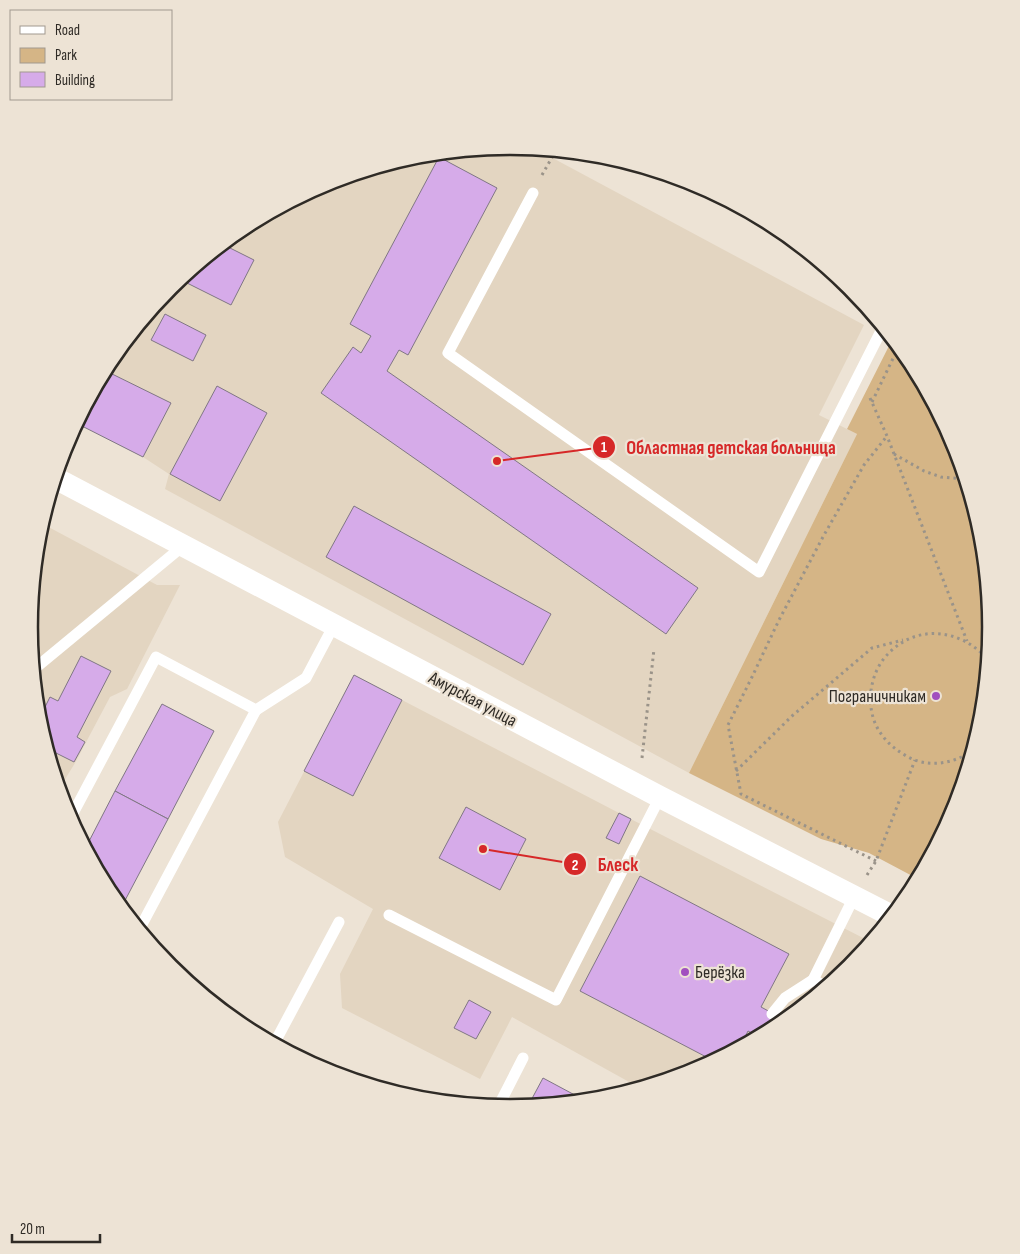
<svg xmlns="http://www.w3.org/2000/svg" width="1020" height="1254" font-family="'Sofia Sans Condensed',sans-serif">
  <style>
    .built { fill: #e3d5c1 }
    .green { fill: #d5b586 }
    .building { fill: #d6abe9; stroke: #807784 }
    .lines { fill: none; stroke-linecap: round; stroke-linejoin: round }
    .path { stroke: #9a9389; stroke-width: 3; stroke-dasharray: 2.5 4; stroke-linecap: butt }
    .service { stroke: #fff; stroke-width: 11 }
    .minor { stroke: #fff; stroke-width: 22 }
    .poi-dot { fill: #a150bf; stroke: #ede3d5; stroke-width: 2 }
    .labels { text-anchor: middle; stroke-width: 4.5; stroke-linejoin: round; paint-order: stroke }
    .poi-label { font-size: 18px; fill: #2f2b26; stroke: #ede3d5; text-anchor: end }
    .street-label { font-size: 18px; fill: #2f2b26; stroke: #ede3d5 }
    .rim { fill: none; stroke: #2f2b26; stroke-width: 2.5 }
    .leader { fill: none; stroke: #d62828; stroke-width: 2 }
    .callout-dot { fill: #d62828; stroke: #ede3d5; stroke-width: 2 }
    .mark-label { font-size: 15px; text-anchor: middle; font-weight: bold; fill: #fff }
    .callout-label { font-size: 19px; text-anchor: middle; font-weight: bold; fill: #d62828; stroke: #ede3d5; stroke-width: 4.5; stroke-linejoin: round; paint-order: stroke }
  </style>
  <rect width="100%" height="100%" fill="#ede3d5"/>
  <g class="built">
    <path d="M 510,146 L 534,148 L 864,325 L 819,415 L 857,434 L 689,773 L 165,489 L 169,474 L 143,457 L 76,423 L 110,359 L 170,287 L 243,227 L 326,182 L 416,155 Z"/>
    <path d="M 41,523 L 157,585 L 180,585 L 127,689 L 110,697 L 75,763 L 59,789 L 38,721 L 29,627 L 38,533 Z"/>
    <path d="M 354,675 L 619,813 L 871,942 L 850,967 L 777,1027 L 694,1072 L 640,1088 L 512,1017 L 480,1079 L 342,1008 L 340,974 L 373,909 L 285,857 L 278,822 Z"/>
  </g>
  <path class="green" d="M 892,340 L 910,360 L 955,443 L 982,533 L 991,627 L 982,721 L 955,811 L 918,879 L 869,853 L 821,839 L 689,773 L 857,434 L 847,429 Z"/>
  <g class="building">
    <path d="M 439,157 L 497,188 L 408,355 L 399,350 L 387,371 L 698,588 L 666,634 L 321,393 L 353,347 L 361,353 L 371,336 L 350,324 Z"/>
    <path d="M 222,244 L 254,260 L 231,305 L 179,279 Z"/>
    <path d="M 165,314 L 206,335 L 193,361 L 151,340 Z"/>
    <path d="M 104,370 L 171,403 L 143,457 L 76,423 Z"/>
    <path d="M 217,386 L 267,413 L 220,501 L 170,474 Z"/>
    <path d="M 354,506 L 551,614 L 523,665 L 326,557 Z"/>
    <path d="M 81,656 L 111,671 L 77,737 L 85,742 L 74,762 L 46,748 L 38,721 L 50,697 L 58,701 Z"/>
    <path d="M 354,675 L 402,700 L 353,796 L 304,771 Z"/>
    <path d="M 162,704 L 214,731 L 168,819 L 115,791 Z"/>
    <path d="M 115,791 L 168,819 L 121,908 L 110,894 L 85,849 Z"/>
    <path d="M 466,807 L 526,839 L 500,890 L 439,858 Z"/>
    <path d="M 619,813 L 631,819 L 619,844 L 606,838 Z"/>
    <path d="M 640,876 L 789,954 L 761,1007 L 785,1020 L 777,1027 L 759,1037 L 748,1031 L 740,1047 L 714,1061 L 580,991 Z"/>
    <path d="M 469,1000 L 491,1012 L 476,1039 L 454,1028 Z"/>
    <path d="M 543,1078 L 586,1101 L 528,1106 Z"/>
  </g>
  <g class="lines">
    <g class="path">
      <path d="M 542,175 L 555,152"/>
      <path d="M 870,398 L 887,436 L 967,641"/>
      <path d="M 872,402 L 899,346"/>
      <path d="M 894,454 L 924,471 L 941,477 L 966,479"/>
      <path d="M 973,750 C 954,764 929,768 908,757 C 898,751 889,745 882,735 C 864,712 868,674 888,654 C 917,623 962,629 988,660"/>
      <path d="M 642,758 L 654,649"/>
      <path d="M 736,771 L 792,716 L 872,648 L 903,640"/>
      <path d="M 876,861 L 741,794 L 728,725 L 752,677 L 779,620 L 824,535 L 864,465 L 887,436"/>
      <path d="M 867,875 L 876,861 L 915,760"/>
    </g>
    <g class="service">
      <path d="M 533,193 L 448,353 L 759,572 L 883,327"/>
      <path d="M 33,670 L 183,546"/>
      <path d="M 256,710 L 306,678 L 334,625"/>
      <path d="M 70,819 L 156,657 L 256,710 L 139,930"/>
      <path d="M 389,915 L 556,1000 L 660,797"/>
      <path d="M 827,987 L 813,980 L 854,897"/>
      <path d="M 772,1014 L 785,998 L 813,980"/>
      <path d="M 274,1044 L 339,922"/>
      <path d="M 498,1107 L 523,1058"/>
    </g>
    <path class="minor" d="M 55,478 L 660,797 L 892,916"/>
  </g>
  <g class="poi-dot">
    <circle cx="936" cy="696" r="5"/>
    <circle cx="685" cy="972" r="5"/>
  </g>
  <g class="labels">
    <g class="poi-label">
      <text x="926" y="702">Пограничникам</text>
      <text x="695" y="978" text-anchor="start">Берёзка</text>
    </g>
    <g class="street-label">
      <text transform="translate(473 699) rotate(28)" y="6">Амурская улица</text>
    </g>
  </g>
  <path d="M0 0H1020V1254H0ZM38 627a472 472 0 1 1 944 0a472 472 0 1 1-944 0Z" fill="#ede3d5" fill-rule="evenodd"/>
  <path class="rim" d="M38 627a472 472 0 1 1 944 0a472 472 0 1 1-944 0Z"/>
  <path class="leader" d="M497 461L604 447M483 849L575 864"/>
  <g class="callout-dot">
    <circle cx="497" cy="461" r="5"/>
    <circle cx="483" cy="849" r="5"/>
    <circle cx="604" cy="447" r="12"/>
    <circle cx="575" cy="864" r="12"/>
  </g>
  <g class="mark-label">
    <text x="604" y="452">1</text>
    <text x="575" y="870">2</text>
  </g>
  <g class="callout-label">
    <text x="731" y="454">Областная детская больница</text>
    <text x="618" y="871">Блеск</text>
  </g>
  <rect x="10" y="10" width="162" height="90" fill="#ede3d5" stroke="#a1998f"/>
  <rect x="20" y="26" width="25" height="8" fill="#ffffff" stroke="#a1998f"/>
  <text x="55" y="35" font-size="15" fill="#2f2b26">Road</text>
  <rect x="20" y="48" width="25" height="15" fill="#d5b586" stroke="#a1998f"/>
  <text x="55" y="60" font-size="15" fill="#2f2b26">Park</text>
  <rect x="20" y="72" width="25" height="15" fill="#d6abe9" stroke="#a1998f"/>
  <text x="55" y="85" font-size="15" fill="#2f2b26">Building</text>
  <path d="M12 1234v8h88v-8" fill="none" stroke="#2f2b26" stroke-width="2.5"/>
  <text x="20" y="1234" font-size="15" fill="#2f2b26" stroke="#ede3d5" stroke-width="4" paint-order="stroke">20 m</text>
</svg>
